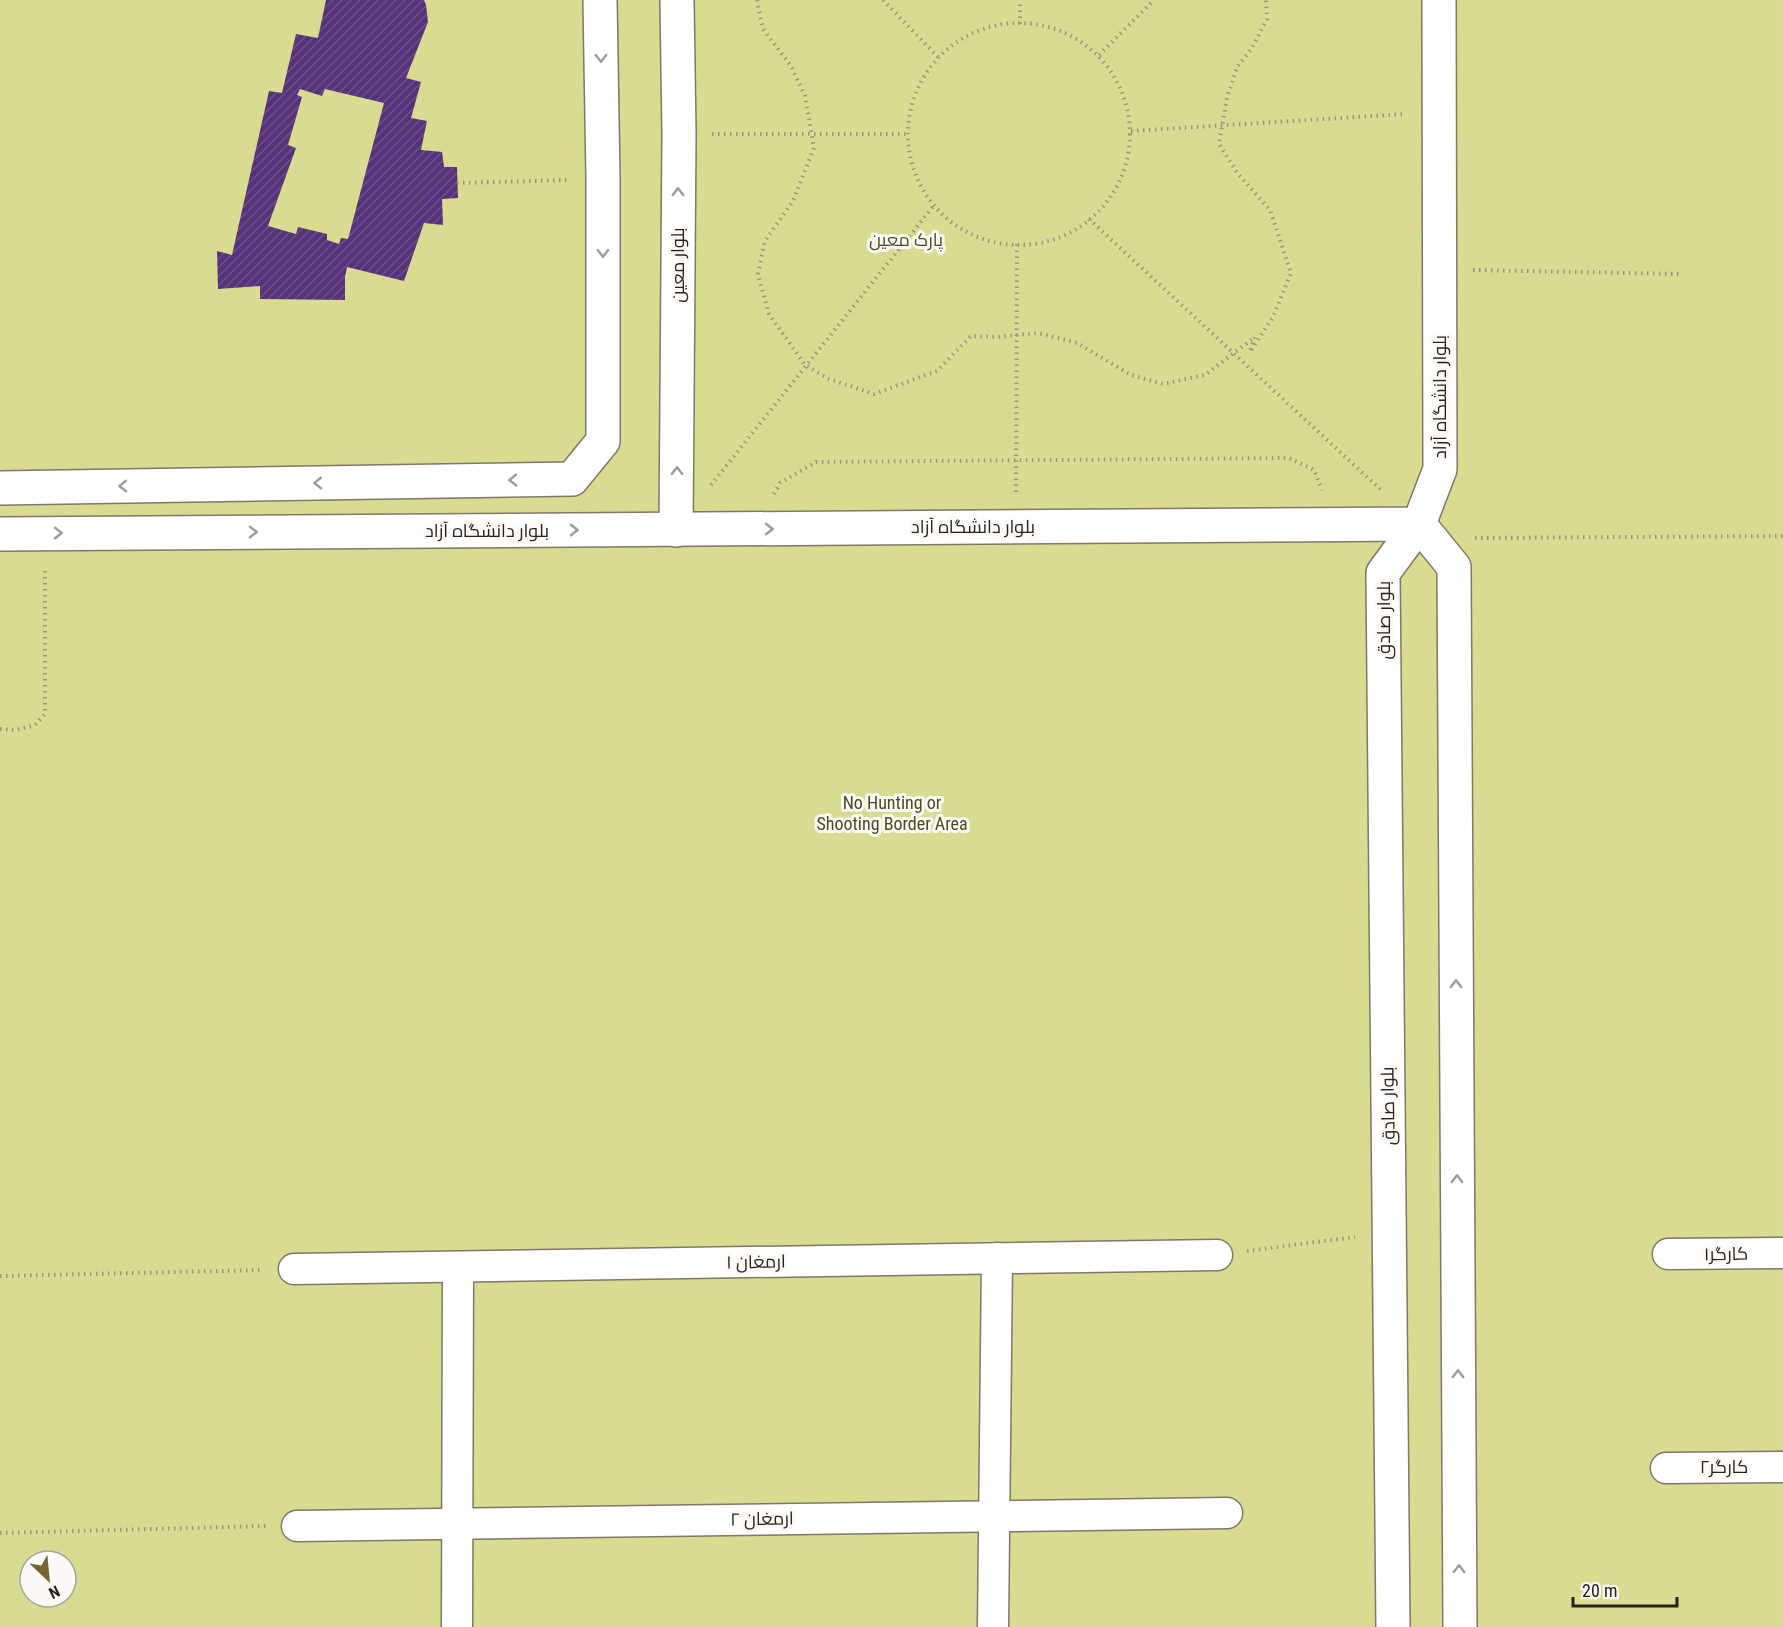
<svg xmlns="http://www.w3.org/2000/svg" width="1783" height="1627" font-family="'Roboto Condensed',Cairo,sans-serif">
  <style>
    .green { fill: #d8dc90; fill-rule: evenodd }
    .building { fill: url(#building-hatch); fill-rule: evenodd }
    .lines { fill: none; stroke-linecap: round; stroke-linejoin: round }
    .minor-casing { stroke: #857468; stroke-width: 33 }
    .tertiary-casing { stroke: #857468; stroke-width: 36 }
    .path { stroke: #a09288; stroke-width: 4; stroke-dasharray: 1.5 4.5; stroke-linecap: butt }
    .minor { stroke: #fff; stroke-width: 30 }
    .tertiary { stroke: #fff; stroke-width: 33 }
    .oneway { stroke: #9e9b98 }
    .labels { text-anchor: middle; stroke-width: 6; stroke-linejoin: round; paint-order: stroke }
    .park-label { font-size: 18px; fill: #494b22; stroke: #fdf9f6 }
    .street-label { font-size: 18px; fill: #27201b; stroke: #fdf9f6 }
  </style>
  <defs>
    <pattern id="building-hatch" width="6" height="6" patternUnits="userSpaceOnUse" patternTransform="scale(1.5)"><rect width="6" height="6" fill="#57327b"/><path d="M-1 1l2-2M0 6l6-6M5 7l2-2" fill="none" stroke="#6c4e88"/></pattern>
  </defs>
  <rect width="100%" height="100%" fill="#fbe9db"/>
  <path class="green" d="M 0,0 L 1783,0 L 1783,1627 L 0,1627 ZM 30,1561 L 66,1561 L 66,1597 L 30,1597 Z"/>
  <path class="building" d="M 326,0 L 424,0 L 426,5 L 428,22 L 406,78 L 421,82 L 411,118 L 427,121 L 421,150 L 442,152 L 444,167 L 457,167 L 458,198 L 442,199 L 443,225 L 424,223 L 404,281 L 347,267 L 345,277 L 345,300 L 260,299 L 260,286 L 218,289 L 217,251 L 232,255 L 269,91 L 282,93 L 296,34 L 318,38 ZM 300,89 L 322,96 L 325,89 L 384,103 L 348,239 L 341,238 L 339,244 L 327,240 L 327,234 L 298,227 L 296,234 L 268,226 L 296,148 L 288,145 L 302,97 L 297,95 Z"/>
  <g class="lines">
    <defs>
      <g id="minor">
        <path d="M 1668,1254 L 1783,1253"/>
        <path d="M 294,1269 L 1217,1255"/>
        <path d="M 1666,1468 L 1783,1467"/>
        <path d="M 297,1526 L 1227,1513"/>
        <path d="M 457,1627 L 458,1267"/>
        <path d="M 993,1627 L 997,1258"/>
      </g>
      <g id="tertiary">
        <path d="M 0,488 L 572,479 L 603,441 L 603,179 L 600,0"/>
        <path d="M 676,530 L 679,134 L 677,0"/>
        <path d="M 0,534 L 1419,524 L 1440,469 L 1439,0"/>
        <path d="M 1393,1627 L 1383,573 L 1419,524 L 1454,567 L 1460,1627"/>
      </g>
    </defs>
    <use href="#minor" class="minor-casing"/>
    <use href="#tertiary" class="tertiary-casing"/>
    <g class="path">
      <path d="M 757,0 L 763,29 L 791,66 L 805,96 L 814,148 L 793,201 L 765,241 L 758,274 L 769,314 L 805,365 L 829,379 L 874,394 L 937,371 L 971,336 L 996,337 L 1038,333 L 1077,343 L 1131,375 L 1163,384 L 1205,375 L 1255,337 L 1250,352 L 1273,317 L 1291,273 L 1270,210 L 1238,174 L 1219,144 L 1227,98 L 1237,67 L 1252,48 L 1267,19 L 1266,0"/>
      <path d="M 883,0 L 938,57"/>
      <circle cx="1019" cy="134" r="111"/>
      <path d="M 1020,24 L 1020,0"/>
      <path d="M 1099,55 L 1154,0"/>
      <path d="M 1131,131 L 1405,114"/>
      <path d="M 712,134 L 909,134"/>
      <path d="M 457,183 L 571,180"/>
      <path d="M 1089,219 L 1381,490"/>
      <path d="M 1473,270 L 1679,274"/>
      <path d="M 711,485 L 935,204"/>
      <path d="M 1016,492 L 1017,244"/>
      <path d="M 774,494 L 780,483 L 816,462 L 1289,458 L 1314,470 L 1322,490"/>
      <path d="M 1475,538 L 1783,536"/>
      <path d="M 0,729 L 16,730 L 35,725 L 45,714 L 45,568"/>
      <path d="M 1247,1251 L 1355,1237"/>
      <path d="M 0,1276 L 263,1270"/>
      <path d="M 0,1533 L 266,1526"/>
    </g>
    <use href="#minor" class="minor"/>
    <use href="#tertiary" class="tertiary"/>
  </g>
  <defs><path id="oneway-chevron" d="M-2-3.5L2.5 0L-2 3.5" fill="none" stroke-width="1.6" stroke-linecap="round" stroke-linejoin="round" transform="scale(1.5)"/></defs>
  <g class="oneway">
    <use href="#oneway-chevron" transform="translate(601 58) rotate(89)"/>
    <use href="#oneway-chevron" transform="translate(678 192) rotate(-90)"/>
    <use href="#oneway-chevron" transform="translate(603 253) rotate(90)"/>
    <use href="#oneway-chevron" transform="translate(677 471) rotate(-90)"/>
    <use href="#oneway-chevron" transform="translate(513 480) rotate(179)"/>
    <use href="#oneway-chevron" transform="translate(318 483) rotate(179)"/>
    <use href="#oneway-chevron" transform="translate(123 486) rotate(179)"/>
    <use href="#oneway-chevron" transform="translate(769 529)"/>
    <use href="#oneway-chevron" transform="translate(574 530)"/>
    <use href="#oneway-chevron" transform="translate(253 532)"/>
    <use href="#oneway-chevron" transform="translate(58 533)"/>
    <use href="#oneway-chevron" transform="translate(1456 984) rotate(-90)"/>
    <use href="#oneway-chevron" transform="translate(1457 1179) rotate(-90)"/>
    <use href="#oneway-chevron" transform="translate(1458 1374) rotate(-90)"/>
    <use href="#oneway-chevron" transform="translate(1459 1569) rotate(-90)"/>
  </g>
  <g class="labels">
    <g class="park-label">
      <text x="906" y="246">پارک معین</text>
      <text x="892" y="809">No Hunting or<tspan x="892" dy="21">Shooting Border Area</tspan></text>
    </g>
    <g class="street-label">
      <text transform="translate(678 265) rotate(-90)" y="6">بلوار معین</text>
      <text transform="translate(1440 397) rotate(-90)" y="6">بلوار دانشگاه آزاد</text>
      <text x="973" y="533">بلوار دانشگاه آزاد</text>
      <text x="487" y="537">بلوار دانشگاه آزاد</text>
      <text transform="translate(1384 620) rotate(-90)" y="6">بلوار صادق</text>
      <text transform="translate(1388 1106) rotate(-91)" y="6">بلوار صادق</text>
      <text transform="translate(1726 1254) rotate(-1)" y="6">کارگر۱</text>
      <text transform="translate(756 1262) rotate(-1)" y="6">ارمغان ۱</text>
      <text x="1724" y="1473">کارگر۲</text>
      <text transform="translate(762 1519) rotate(-1)" y="6">ارمغان ۲</text>
    </g>
  </g>
  <g transform="translate(48 1579) rotate(154)"><circle r="28" fill="#fdf9f6" stroke="#a7a29e" stroke-width="1.5"/>
  <path d="M0-4.5L10 22L0 15L-10 22Z" fill="#746533"/>
  <text y="-9" font-size="16" font-weight="bold" text-anchor="middle" fill="#27201b">N</text>
  </g>
  <path d="M1573 1597v9h104v-9" fill="none" stroke="#27201b" stroke-width="3"/>
  <text x="1582" y="1597" font-size="18" fill="#27201b" stroke="#fdf9f6" stroke-width="4.5" paint-order="stroke">20 m</text>
</svg>
